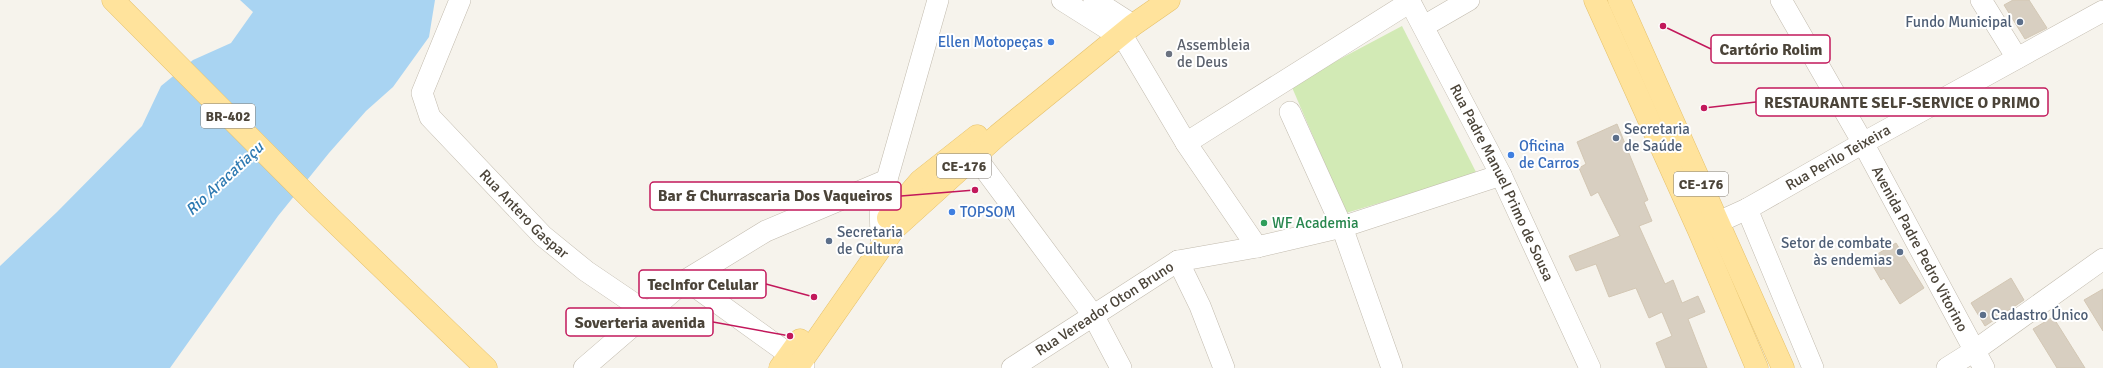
<svg xmlns="http://www.w3.org/2000/svg" width="2103" height="368" font-family="Signika,sans-serif">
  <style>
    .green { fill: #d2eab5 }
    .water { fill: #a9d4f2 }
    .building { fill: #d8cfc1; stroke: #d3c7b4 }
    .lines { fill: none; stroke-linecap: round; stroke-linejoin: round }
    .minor-casing { stroke: #c2bbae; stroke-width: 22 }
    .major-casing { stroke: #e6c16a; stroke-width: 23 }
    .minor { stroke: #fff; stroke-width: 21 }
    .major { stroke: #ffe39c; stroke-width: 22 }
    .service-dot { fill: #5c6f8a; stroke: #fff; stroke-width: 1.5 }
    .shop-dot { fill: #3f7fe0; stroke: #fff; stroke-width: 1.5 }
    .worship-dot { fill: #6b7280; stroke: #fff; stroke-width: 1.5 }
    .leisure-dot { fill: #2e9e5b; stroke: #fff; stroke-width: 1.5 }
    .labels { text-anchor: middle; stroke-width: 4; stroke-linejoin: round; paint-order: stroke }
    .shield { fill: #fff; stroke: #817c74; stroke-width: 1 }
    .shield-label { font-size: 14px; font-weight: bold; fill: #4b4439 }
    .service-label { font-size: 15px; fill: #4e5e75; stroke: #fff; text-anchor: start }
    .shop-label { font-size: 15px; fill: #366cbe; stroke: #fff; text-anchor: start }
    .worship-label { font-size: 15px; fill: #5b616d; stroke: #fff; text-anchor: start }
    .street-label { font-size: 15px; fill: #4b4439; stroke: #fff }
    .leisure-label { font-size: 15px; fill: #27864d; stroke: #fff; text-anchor: start }
    .water-label { font-size: 16px; font-style: italic; fill: #2e7ab2; stroke: #fff }
    .leader { fill: none; stroke: #c2185b; stroke-width: 1.5 }
    .callout-dot { fill: #c2185b; stroke: #fff; stroke-width: 1.5 }
    .callout { fill: #fff; stroke: #c2185b; stroke-width: 1.5 }
    .callout-label { font-size: 16px; text-anchor: middle; font-weight: bold; fill: #4b4439 }
  </style>
  <rect width="100%" height="100%" fill="#f6f3ec"/>
  <path class="green" d="M 1402,26 L 1477,174 L 1346,213 L 1291,85 Z"/>
  <path class="water" d="M 240,0 L 435,0 L 429,37 L 393,87 L 366,111 L 329,153 L 278,216 L 170,368 L 0,368 L 0,266 L 57,212 L 142,126 L 161,86 L 193,60 L 231,43 L 253,12 Z"/>
  <g class="building">
    <path d="M 2013,0 L 2029,0 L 2047,28 L 2025,39 L 2004,5 Z"/>
    <path d="M 1617,124 L 1648,200 L 1644,202 L 1652,221 L 1639,226 L 1665,284 L 1673,280 L 1682,303 L 1698,296 L 1705,312 L 1688,319 L 1707,368 L 1666,368 L 1656,343 L 1672,336 L 1662,312 L 1649,318 L 1636,288 L 1609,297 L 1596,264 L 1576,271 L 1569,256 L 1620,236 L 1598,192 L 1591,196 L 1579,168 L 1586,164 L 1577,142 Z"/>
    <path d="M 1896,243 L 1924,288 L 1900,304 L 1884,278 L 1881,280 L 1869,259 Z"/>
    <path d="M 2011,278 L 2024,300 L 1985,326 L 1971,303 Z"/>
    <path d="M 2103,289 L 2103,331 L 2084,300 Z"/>
    <path d="M 2053,317 L 2085,368 L 2057,368 L 2033,329 Z"/>
  </g>
  <g class="lines">
    <defs>
      <g id="minor">
        <path id="s1" d="M 460,0 L 422,93 L 430,117 L 543,236 L 586,271 L 648,313"/>
        <path d="M 1062,0 L 1108,29 L 1122,35 L 1186,143 L 1257,247"/>
        <path d="M 1094,0 L 1133,25"/>
        <path id="s2" d="M 1409,0 L 1501,175 L 1590,368"/>
        <path id="s3" d="M 1781,0 L 1863,143 L 1984,368"/>
        <path d="M 1981,0 L 2017,58"/>
        <path d="M 1424,26 L 1469,0"/>
        <path d="M 1290,112 L 1342,227 L 1392,368"/>
        <path d="M 1186,143 L 1410,2"/>
        <path d="M 975,156 L 1093,315 L 1121,368"/>
        <path d="M 1747,209 L 1813,368"/>
        <path id="s4" d="M 1703,229 L 1747,209 L 1863,143 L 2103,11"/>
        <path d="M 881,238 L 880,204 L 938,0"/>
        <path d="M 1178,261 L 1200,306 L 1224,368"/>
        <path d="M 686,280 L 804,365"/>
        <path d="M 584,368 L 686,280 L 766,231 L 887,180"/>
        <path id="s5" d="M 1012,368 L 1178,261 L 1257,247 L 1342,227 L 1501,175"/>
        <path d="M 1947,368 L 1974,351 L 2103,259"/>
      </g>
      <g id="major">
        <path d="M 113,0 L 315,203 L 486,368"/>
        <path d="M 1595,0 L 1699,231 L 1757,368"/>
        <path d="M 1619,0 L 1783,368"/>
        <path d="M 888,218 L 920,181 L 977,136"/>
        <path d="M 780,368 L 800,340"/>
        <path d="M 797,368 L 894,229 L 998,135 L 1133,25 L 1169,0"/>
      </g>
    </defs>
    <use href="#minor" class="minor-casing"/>
    <use href="#major" class="major-casing"/>
    <use href="#minor" class="minor"/>
    <use href="#major" class="major"/>
  </g>
  <g class="service-dot">
    <circle cx="2020" cy="22" r="4"/>
    <circle cx="1616" cy="138" r="4"/>
    <circle cx="829" cy="241" r="4"/>
    <circle cx="1900" cy="252" r="4"/>
    <circle cx="1983" cy="315" r="4"/>
  </g>
  <g class="shop-dot">
    <circle cx="1051" cy="42" r="4"/>
    <circle cx="1511" cy="155" r="4"/>
    <circle cx="952" cy="212" r="4"/>
  </g>
  <circle class="worship-dot" cx="1169" cy="54" r="4"/>
  <circle class="leisure-dot" cx="1264" cy="223" r="4"/>
  <g class="labels">
    <g class="shield">
      <rect x="201" y="104" width="54" height="24" rx="3"/>
      <rect x="937" y="154" width="54" height="24" rx="3"/>
      <rect x="1674" y="172" width="54" height="24" rx="3"/>
    </g>
    <g class="shield-label">
      <text x="228" y="121">BR-402</text>
      <text x="964" y="171">CE-176</text>
      <text x="1701" y="189">CE-176</text>
    </g>
    <g class="service-label">
      <text x="2012" y="27" text-anchor="end">Fundo Municipal</text>
      <text x="1624" y="134">Secretaria<tspan x="1624" dy="17">de Saúde</tspan></text>
      <text x="837" y="237">Secretaria<tspan x="837" dy="17">de Cultura</tspan></text>
      <text x="1892" y="248" text-anchor="end">Setor de combate<tspan x="1892" dy="17">às endemias</tspan></text>
      <text x="1991" y="320">Cadastro Único</text>
    </g>
    <g class="shop-label">
      <text x="1043" y="47" text-anchor="end">Ellen Motopeças</text>
      <text x="1519" y="151">Oficina<tspan x="1519" dy="17">de Carros</tspan></text>
      <text x="960" y="217">TOPSOM</text>
    </g>
    <g class="worship-label">
      <text x="1177" y="50">Assembleia<tspan x="1177" dy="17">de Deus</tspan></text>
    </g>
    <g class="street-label">
      <text dy="5" stroke="none"><textPath href="#s4" startOffset="153">Rua Perilo Teixeira</textPath></text>
      <text dy="5" stroke="none"><textPath href="#s2" startOffset="205">Rua Padre Manuel Primo de Sousa</textPath></text>
      <text dy="5" stroke="none"><textPath href="#s1" startOffset="261">Rua Antero Gaspar</textPath></text>
      <text dy="5" stroke="none"><textPath href="#s3" startOffset="285">Avenida Padre Pedro Vitorino</textPath></text>
      <text dy="5" stroke="none"><textPath href="#s5" startOffset="110">Rua Vereador Oton Bruno</textPath></text>
    </g>
    <g class="leisure-label">
      <text x="1272" y="228">WF Academia</text>
    </g>
    <g class="water-label">
      <text transform="translate(224 178) rotate(-43)" y="6">Rio Aracatiaçu</text>
    </g>
  </g>
  <path class="leader" d="M1663 26L1711 49M1704 108L1756 102M975 190L901 196M814 297L766 284M790 336L713 322"/>
  <g class="callout-dot">
    <circle cx="1663" cy="26" r="4"/>
    <circle cx="1704" cy="108" r="4"/>
    <circle cx="975" cy="190" r="4"/>
    <circle cx="814" cy="297" r="4"/>
    <circle cx="790" cy="336" r="4"/>
  </g>
  <g class="callout">
    <rect x="1711" y="35" width="119" height="28" rx="4"/>
    <rect x="1756" y="88" width="292" height="28" rx="4"/>
    <rect x="650" y="182" width="251" height="28" rx="4"/>
    <rect x="639" y="270" width="127" height="28" rx="4"/>
    <rect x="566" y="308" width="147" height="28" rx="4"/>
  </g>
  <g class="callout-label">
    <text x="1771" y="55">Cartório Rolim</text>
    <text x="1902" y="108">RESTAURANTE SELF-SERVICE O PRIMO</text>
    <text x="775" y="201">Bar &amp; Churrascaria Dos Vaqueiros</text>
    <text x="703" y="290">TecInfor Celular</text>
    <text x="640" y="328">Soverteria avenida</text>
  </g>
</svg>
